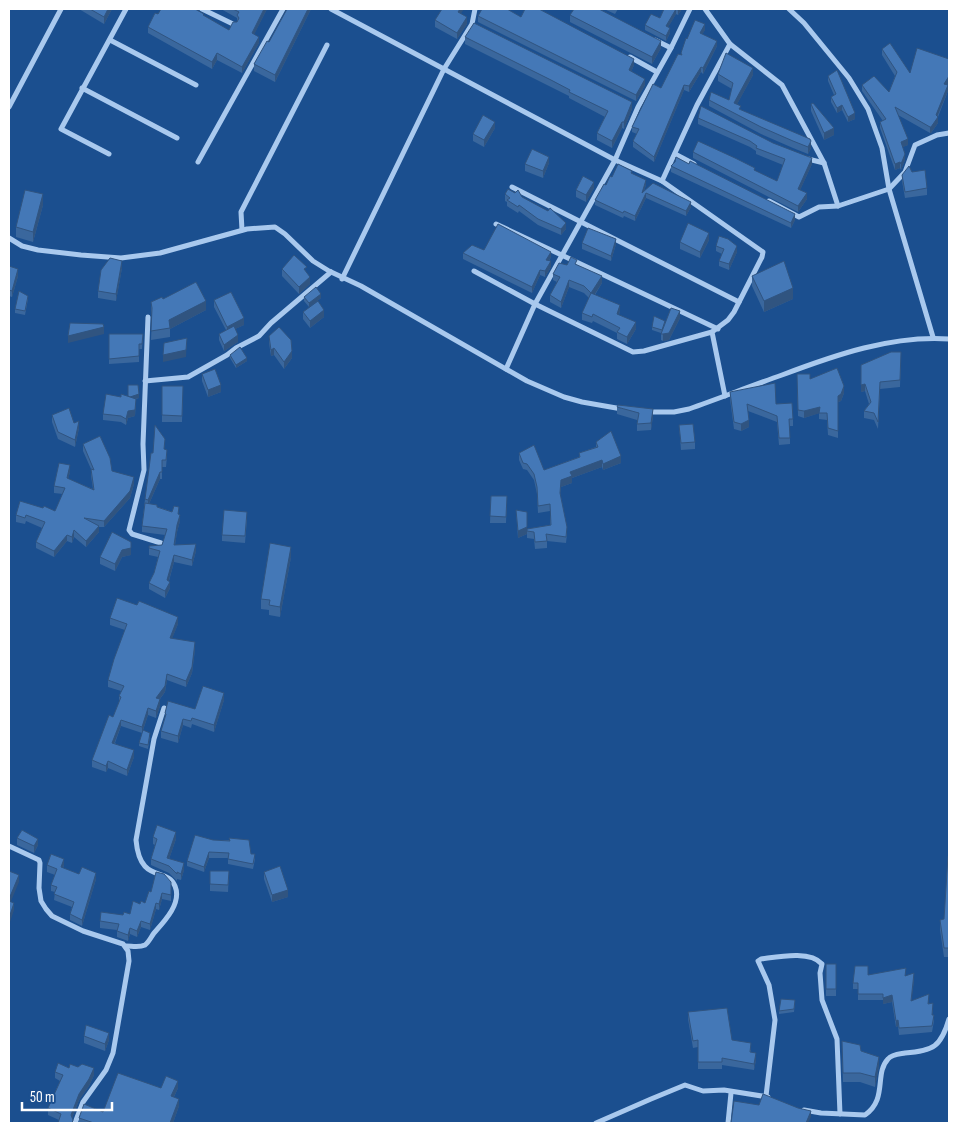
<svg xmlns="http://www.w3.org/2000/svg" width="958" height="1132" font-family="'Sofia Sans Condensed',sans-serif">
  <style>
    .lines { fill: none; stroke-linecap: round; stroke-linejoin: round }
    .street { stroke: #a9c9ee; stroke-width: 5 }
    .wall { fill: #3a679d }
    .shaded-wall { fill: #305480 }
    .building { fill: #4478b7; stroke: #305480 }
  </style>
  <rect width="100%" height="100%" fill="#1b4f8f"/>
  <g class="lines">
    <g class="street">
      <path d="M 202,9 L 235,25"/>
      <path d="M 331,9 L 615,160 L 662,181 L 763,252 L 762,257 L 734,312 L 728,320 L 712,332 L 725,396"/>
      <path d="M 705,9 L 730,44 L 782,85 L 824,163 L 838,206"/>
      <path d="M 789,9 L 804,23 L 849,78 L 868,109 L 882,148 L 889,189 L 933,337"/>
      <path d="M 110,40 L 196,85"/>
      <path d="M 655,40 L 671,48"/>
      <path d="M 630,57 L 657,72"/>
      <path d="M 82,88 L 177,138"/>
      <path d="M 9,107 L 61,9"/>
      <path d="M 109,154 L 61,129 L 126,9"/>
      <path d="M 675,154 L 694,164"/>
      <path d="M 808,159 L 824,163"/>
      <path d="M 198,162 L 283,9"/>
      <path d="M 662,181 L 697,105 L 730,44"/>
      <path d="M 512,187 L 739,302"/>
      <path d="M 769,201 L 799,217 L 819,207 L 838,206 L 889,189 L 905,172 L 915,145 L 937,135 L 949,133"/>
      <path d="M 496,224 L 718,329"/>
      <path d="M 242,230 L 241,212 L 327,45"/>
      <path d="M 9,238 L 22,246 L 38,250 L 81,255 L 121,258 L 160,253 L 247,229 L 275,227 L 285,234 L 313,261 L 329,271 L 361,286 L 527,381 L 564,397 L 582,402 L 622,409"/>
      <path d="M 474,271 L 535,304 L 633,352 L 644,351 L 712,332"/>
      <path d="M 342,279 L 444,69 L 472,24 L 475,9"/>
      <path d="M 148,317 L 143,444 L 144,470 L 129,530 L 132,534 L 161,543"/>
      <path d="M 506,369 L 535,304 L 615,160 L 638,107 L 671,48 L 690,9"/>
      <path d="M 145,381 L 188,377 L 227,355 L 236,348 L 259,336 L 271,323 L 331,272"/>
      <path d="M 648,412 L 674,412 L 689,409 C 720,398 751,386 782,375 C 835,355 892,335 949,339"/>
      <path d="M 9,846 L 39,860 L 40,863 L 39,888 L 41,901 L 46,909 L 52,916 L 83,931 L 123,944 L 128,951 L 129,961 L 113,1053 L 106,1070 L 83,1102 L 75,1123"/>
      <path d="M 126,946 C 132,946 139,948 145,945 C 149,942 151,937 154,933 C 165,921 182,903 175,886 C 167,866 140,885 136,840 L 154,739 L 164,708"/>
      <path d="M 766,1096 L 775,1020 L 769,985 L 758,961 L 761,959 C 777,957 810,950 822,964 L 820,973 L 822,1000 L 837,1039 L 840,1114"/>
      <path d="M 804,1110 L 821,1113 L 865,1115 C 888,1099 874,1074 888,1059 C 892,1054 899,1054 905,1053 C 933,1051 941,1047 949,1019"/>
      <path d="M 596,1123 L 651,1099 L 685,1085 L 703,1091 L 724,1090 L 768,1097"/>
      <path d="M 728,1123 L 731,1093"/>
    </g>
  </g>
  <g class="wall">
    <path d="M 79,9 L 112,9 L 104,24 Z"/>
    <path d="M 221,9 L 267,9 L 254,34 L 259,43 L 242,73 L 217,60 L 212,69 L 148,33 L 148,27 L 158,14 L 204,16 L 229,30 L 237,22 L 237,18 Z"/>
    <path d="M 311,9 L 275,82 L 254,71 L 254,64 L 269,42 Z"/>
    <path d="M 604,9 L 618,9 L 615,14 Z"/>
    <path d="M 664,9 L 682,9 L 678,15 L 676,14 L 668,27 L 670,33 L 666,41 L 645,30 L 645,25 L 660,18 Z"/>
    <path d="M 461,14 L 467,24 L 457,39 L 435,27 L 435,20 Z"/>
    <path d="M 570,15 L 661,48 L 652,64 L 570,22 Z"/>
    <path d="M 478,16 L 521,17 L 634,65 L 631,72 L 645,85 L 636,101 L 478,22 Z"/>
    <path d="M 705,30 L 702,34 L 717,46 L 703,74 L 701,72 L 689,92 L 684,90 L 654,162 L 633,147 L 633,141 L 637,134 L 632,132 L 632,127 L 661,88 L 681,55 L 681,53 L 687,39 Z"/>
    <path d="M 465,37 L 632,109 L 624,129 L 622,128 L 612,148 L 597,140 L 597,133 L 605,117 L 569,98 L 569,96 L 465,44 Z"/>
    <path d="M 882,49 L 910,73 L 947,85 L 948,91 L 938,117 L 938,123 L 931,133 L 930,133 L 898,115 L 908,145 L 902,147 L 905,160 L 901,170 L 900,168 L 895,170 L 880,128 L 880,122 L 883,121 L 862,91 L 862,85 L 889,92 L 895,76 L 882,55 Z"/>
    <path d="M 718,74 L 753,75 L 737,104 L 741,110 L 811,148 L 808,154 L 793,148 L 761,134 L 709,106 L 709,100 L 729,100 L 732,89 L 718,81 Z"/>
    <path d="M 828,76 L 855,119 L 848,122 L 842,110 L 837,113 L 831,102 L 831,97 L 834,95 L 828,81 Z"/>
    <path d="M 811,104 L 834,135 L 824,140 L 811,111 Z"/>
    <path d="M 698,118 L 812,164 L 800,190 L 807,199 L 798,212 L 693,158 L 693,152 L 755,171 L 777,181 L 783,165 L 756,154 L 756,151 L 750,147 L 698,124 Z"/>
    <path d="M 495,128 L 484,147 L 473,141 L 473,134 Z"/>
    <path d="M 549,163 L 543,178 L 525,171 L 525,164 Z"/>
    <path d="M 671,166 L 795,220 L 791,228 L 671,172 Z"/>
    <path d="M 912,172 L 927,188 L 927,195 L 905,198 L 902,181 L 902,175 Z"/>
    <path d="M 632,174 L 646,185 L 644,191 L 691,207 L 686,216 L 646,198 L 635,221 L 624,216 L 623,218 L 595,205 L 595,200 L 612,177 Z"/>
    <path d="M 594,188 L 586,202 L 576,197 L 576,190 Z"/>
    <path d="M 505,194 L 522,197 L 566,229 L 561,235 L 538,225 L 519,211 L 518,213 L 507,206 L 507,202 L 505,201 Z"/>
    <path d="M 43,205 L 33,242 L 16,237 L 16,227 Z"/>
    <path d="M 709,240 L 700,258 L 680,249 L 680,242 Z"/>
    <path d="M 582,243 L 616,244 L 611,261 L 582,249 Z"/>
    <path d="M 716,246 L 737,252 L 729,270 L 719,266 L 719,261 L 722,254 L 716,251 Z"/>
    <path d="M 484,250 L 551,257 L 549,261 L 551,267 L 545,277 L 540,275 L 532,293 L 463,259 L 463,253 Z"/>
    <path d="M 567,265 L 577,265 L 602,283 L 595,295 L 620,311 L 619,315 L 636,329 L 627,344 L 617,339 L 617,333 L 593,321 L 592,323 L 582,320 L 582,313 L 589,298 L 584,293 L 569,287 L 561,308 L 550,302 L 550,295 L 557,282 L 553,280 L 553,274 Z"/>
    <path d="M 9,266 L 18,276 L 12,297 L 9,296 Z"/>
    <path d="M 122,268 L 116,301 L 98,298 L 98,291 Z"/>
    <path d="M 282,269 L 307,273 L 310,284 L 299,294 L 282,276 Z"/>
    <path d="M 752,276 L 793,299 L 764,312 L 752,286 Z"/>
    <path d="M 304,297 L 321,298 L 309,307 L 304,301 Z"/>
    <path d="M 28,299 L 25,315 L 15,313 L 15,309 Z"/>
    <path d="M 163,299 L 206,310 L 170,329 L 170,337 L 151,340 L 152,316 L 151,311 L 151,302 Z"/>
    <path d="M 214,300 L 244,325 L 235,329 L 238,342 L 224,351 L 219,340 L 219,334 L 226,330 L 214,307 Z"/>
    <path d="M 303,312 L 324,317 L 310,328 L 303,319 Z"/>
    <path d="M 680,318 L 669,340 L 663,341 L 661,340 L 661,333 L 652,330 L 652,327 Z"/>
    <path d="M 109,334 L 143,334 L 142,349 L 139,349 L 139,362 L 109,364 Z"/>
    <path d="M 269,336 L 292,358 L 284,369 L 274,355 L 271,356 L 269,343 Z"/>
    <path d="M 901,352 L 900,387 L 880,389 L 878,429 L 874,420 L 864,418 L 864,411 L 869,404 L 865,391 L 861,392 L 861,365 Z"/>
    <path d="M 230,355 L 247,361 L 236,368 L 230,358 Z"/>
    <path d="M 202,374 L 221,392 L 208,397 L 202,381 Z"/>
    <path d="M 797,374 L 844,393 L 841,401 L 838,402 L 838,438 L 828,435 L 827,420 L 819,419 L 819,413 L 804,418 L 798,416 Z"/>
    <path d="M 162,386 L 183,386 L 182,422 L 162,422 Z"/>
    <path d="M 730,392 L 776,404 L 793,419 L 793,426 L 790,426 L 790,444 L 779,445 L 777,422 L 748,411 L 749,427 L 741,431 L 734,429 L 730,399 Z"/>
    <path d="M 128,396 L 139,398 L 136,399 L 135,416 L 128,418 L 126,425 L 121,422 L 103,420 L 103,414 L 121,397 Z"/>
    <path d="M 617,407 L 653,416 L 651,430 L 637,431 L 637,420 L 617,414 Z"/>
    <path d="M 52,415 L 74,423 L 79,428 L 75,447 L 58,439 L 52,422 Z"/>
    <path d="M 679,425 L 695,442 L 695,449 L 681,450 Z"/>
    <path d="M 596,442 L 621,463 L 603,470 L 602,467 L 572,478 L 572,483 L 561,487 L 560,495 L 567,534 L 566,543 L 547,541 L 547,548 L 535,549 L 534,539 L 527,538 L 527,534 L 518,538 L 516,510 L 527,529 L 550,525 L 550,511 L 538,513 L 537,494 L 534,480 L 527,470 L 523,469 L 519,460 L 519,453 L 544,470 L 579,457 L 579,453 L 596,447 Z"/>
    <path d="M 83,444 L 112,471 L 134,484 L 130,498 L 104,527 L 99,527 L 99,532 L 86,547 L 74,537 L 72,543 L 67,541 L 54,557 L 36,548 L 36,542 L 42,528 L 26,521 L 25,524 L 16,522 L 16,515 L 43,508 L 55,511 L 63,494 L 54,493 L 54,486 L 70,472 L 68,479 L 93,489 L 91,476 L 91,469 L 83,451 Z"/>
    <path d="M 165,449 L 167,456 L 166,467 L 162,467 L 162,479 L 160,479 L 149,504 L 179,514 L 180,521 L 177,532 L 175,545 L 196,551 L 192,566 L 174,562 L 169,581 L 170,588 L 165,598 L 149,589 L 149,583 L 154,573 L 158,557 L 149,555 L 149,546 L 162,545 L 165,535 L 142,532 L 142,526 L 145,499 L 153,453 Z"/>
    <path d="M 491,496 L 507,496 L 506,523 L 490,523 Z"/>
    <path d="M 247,519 L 245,543 L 222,541 L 222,535 Z"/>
    <path d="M 131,555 L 122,557 L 115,571 L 100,564 L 100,557 Z"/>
    <path d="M 291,557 L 280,617 L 269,615 L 269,610 L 261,609 L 261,599 Z"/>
    <path d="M 110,618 L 178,624 L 172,638 L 195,649 L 192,673 L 186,687 L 167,680 L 165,692 L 160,699 L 160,706 L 156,718 L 148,715 L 142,733 L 121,726 L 115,743 L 134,757 L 127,776 L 108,768 L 106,772 L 92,767 L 92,760 L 113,717 L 119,702 L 119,696 L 121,691 L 108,687 L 108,680 L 125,630 L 110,625 Z"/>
    <path d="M 224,700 L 214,732 L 192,724 L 191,728 L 183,725 L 178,743 L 161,738 L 161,731 L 165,718 L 165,713 L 195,709 Z"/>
    <path d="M 150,736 L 148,749 L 139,746 L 139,743 Z"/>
    <path d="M 153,837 L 176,839 L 169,859 L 184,870 L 181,880 L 177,879 L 177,881 L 169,873 L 151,865 L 151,859 L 155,845 L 153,844 Z"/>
    <path d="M 17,838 L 38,845 L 34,853 L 17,845 Z"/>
    <path d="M 229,838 L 251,854 L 255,859 L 253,869 L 228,864 L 228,858 L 209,858 L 204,872 L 187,866 L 187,861 L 213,840 L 229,840 Z"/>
    <path d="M 949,856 L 949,957 L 944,957 L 940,930 L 940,920 L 944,919 Z"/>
    <path d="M 47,865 L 64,865 L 63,868 L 79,874 L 96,879 L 82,926 L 70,920 L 70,914 L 72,907 L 54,900 L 55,892 L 51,891 L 51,885 L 55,875 L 47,872 Z"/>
    <path d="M 210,871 L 229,871 L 228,892 L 210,891 Z"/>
    <path d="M 264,872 L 288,897 L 272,902 L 264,879 Z"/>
    <path d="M 171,882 L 171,901 L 162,899 L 159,910 L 156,909 L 150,930 L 141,927 L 137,937 L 130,934 L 128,941 L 117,937 L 117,930 L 100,928 L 100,921 L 130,914 L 140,904 L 145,903 L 151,892 Z"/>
    <rect x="826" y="964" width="10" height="32"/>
    <path d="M 868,975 L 906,976 L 914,980 L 911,1001 L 929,1003 L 933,1009 L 932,1015 L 934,1021 L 932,1032 L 899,1035 L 898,1026 L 896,1027 L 892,1002 L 883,1004 L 883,1000 L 858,1000 L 858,989 L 853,989 L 853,983 Z"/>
    <path d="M 795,1000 L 794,1012 L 779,1014 L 779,1011 Z"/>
    <path d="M 688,1012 L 732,1040 L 751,1050 L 751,1052 L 756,1060 L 754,1070 L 722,1065 L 722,1069 L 698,1069 L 698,1047 L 693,1048 L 688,1019 Z"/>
    <path d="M 84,1036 L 109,1040 L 105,1051 L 84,1043 Z"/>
    <path d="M 842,1050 L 861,1051 L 879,1066 L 875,1087 L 860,1082 L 843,1082 Z"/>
    <path d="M 69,1068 L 94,1075 L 89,1086 L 79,1100 L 72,1118 L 73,1123 L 59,1120 L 48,1115 L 48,1108 L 60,1081 L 55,1078 L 55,1072 Z"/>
    <path d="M 161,1088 L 178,1088 L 174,1097 L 179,1106 L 173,1123 L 79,1123 L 79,1118 L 103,1112 Z"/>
  </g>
  <g class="shaded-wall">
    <path d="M 108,9 L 112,9 L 104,24 L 104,17 Z"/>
    <path d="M 264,9 L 267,9 L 252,39 L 252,33 Z"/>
    <path d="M 308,9 L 311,9 L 275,82 L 275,75 Z"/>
    <path d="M 460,9 L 464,9 L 458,18 L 458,12 Z"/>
    <path d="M 676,9 L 676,14 L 666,31 L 666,26 Z"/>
    <path d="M 679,9 L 682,9 L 678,15 L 678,10 Z"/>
    <path d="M 467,17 L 467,24 L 457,39 L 457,33 Z"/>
    <path d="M 705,24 L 705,30 L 700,38 L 700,33 Z"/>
    <path d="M 670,28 L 670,33 L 666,41 L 666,36 Z"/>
    <path d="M 259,37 L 259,43 L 242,73 L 242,67 Z"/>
    <path d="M 661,41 L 661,48 L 652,64 L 652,57 Z"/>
    <path d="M 717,41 L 717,46 L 703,74 L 703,68 Z"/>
    <path d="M 217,53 L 217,60 L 212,69 L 212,62 Z"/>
    <path d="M 634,59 L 634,65 L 629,77 L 629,70 Z"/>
    <path d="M 701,67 L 701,72 L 689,92 L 689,86 Z"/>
    <path d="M 753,68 L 753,75 L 734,110 L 734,103 Z"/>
    <path d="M 949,76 L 949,82 L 944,90 L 944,84 Z"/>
    <path d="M 645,79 L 645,85 L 636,101 L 636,95 Z"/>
    <path d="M 684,85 L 684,90 L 654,162 L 654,157 Z"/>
    <path d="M 948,85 L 948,91 L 937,117 L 938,117 L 938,123 L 931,133 L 930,133 L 930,127 Z"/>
    <path d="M 632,102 L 632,109 L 624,129 L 624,122 Z"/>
    <path d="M 842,105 L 842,110 L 837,113 L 837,108 Z"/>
    <path d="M 855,113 L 855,119 L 848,122 L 848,117 Z"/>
    <path d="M 495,122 L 495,128 L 484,147 L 484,140 Z"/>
    <path d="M 622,122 L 622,128 L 612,148 L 612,141 Z"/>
    <path d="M 834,128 L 834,135 L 824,140 L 824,133 Z"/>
    <path d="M 908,139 L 908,145 L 901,148 L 901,142 Z"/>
    <path d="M 811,141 L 811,148 L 808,154 L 808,147 Z"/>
    <path d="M 905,154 L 905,160 L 901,170 L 901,164 Z"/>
    <path d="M 549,157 L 549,163 L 543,178 L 543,171 Z"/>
    <path d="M 812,158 L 812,164 L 798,195 L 798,189 Z"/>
    <path d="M 900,162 L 900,168 L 895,170 L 895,164 Z"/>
    <path d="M 646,180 L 646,185 L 642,198 L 642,193 Z"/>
    <path d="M 594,182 L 594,188 L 586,202 L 586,195 Z"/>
    <path d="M 646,193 L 646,198 L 635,221 L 635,216 Z"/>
    <path d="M 807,193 L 807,199 L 798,212 L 798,206 Z"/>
    <path d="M 43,194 L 43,205 L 33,242 L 33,232 Z"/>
    <path d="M 691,202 L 691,207 L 686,216 L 686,211 Z"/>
    <path d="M 795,214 L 795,220 L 791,228 L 791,223 Z"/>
    <path d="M 566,223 L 566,229 L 561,235 L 561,229 Z"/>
    <path d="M 709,233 L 709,240 L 700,258 L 700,252 Z"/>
    <path d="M 616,239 L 616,244 L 611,261 L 611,256 Z"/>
    <path d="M 737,246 L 737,252 L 729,270 L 729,264 Z"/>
    <path d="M 551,252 L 551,257 L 546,266 L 546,260 Z"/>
    <path d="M 122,261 L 122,268 L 116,301 L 116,294 Z"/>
    <path d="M 551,261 L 551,267 L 545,277 L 545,271 Z"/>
    <path d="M 18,269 L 18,276 L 12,297 L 12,291 Z"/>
    <path d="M 540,270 L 540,275 L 532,293 L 532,287 Z"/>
    <path d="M 602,276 L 602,283 L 591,300 L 591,293 Z"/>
    <path d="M 310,277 L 310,284 L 299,294 L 299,287 Z"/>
    <path d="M 569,280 L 569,287 L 561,308 L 561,302 Z"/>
    <path d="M 793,288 L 793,299 L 764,312 L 764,301 Z"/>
    <path d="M 321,294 L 321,298 L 309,307 L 309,303 Z"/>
    <path d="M 206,301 L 206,310 L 170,329 L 169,320 Z"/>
    <path d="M 620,305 L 620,311 L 617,321 L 617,314 Z"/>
    <path d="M 324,310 L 324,317 L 310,328 L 310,321 Z"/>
    <path d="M 680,311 L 680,318 L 669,340 L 663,341 L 663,334 Z"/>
    <path d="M 244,318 L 244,325 L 227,333 L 227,327 Z"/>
    <path d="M 636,322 L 636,329 L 627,344 L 627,337 Z"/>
    <path d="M 104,327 L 104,334 L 68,343 L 68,336 Z"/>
    <path d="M 238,335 L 238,342 L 224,351 L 224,345 Z"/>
    <path d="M 187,338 L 186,357 L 163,362 L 163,355 Z"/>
    <path d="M 274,348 L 274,355 L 271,356 L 271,350 Z"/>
    <path d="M 292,351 L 292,358 L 284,369 L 284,362 Z"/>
    <path d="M 247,358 L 247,361 L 236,368 L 236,365 Z"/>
    <path d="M 865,384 L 865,391 L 861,392 L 861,385 Z"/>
    <path d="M 221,385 L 221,392 L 208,397 L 208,390 Z"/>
    <path d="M 844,386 L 844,393 L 841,401 L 838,402 L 838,396 Z"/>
    <path d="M 139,394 L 139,398 L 128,401 L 128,398 Z"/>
    <path d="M 136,399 L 135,416 L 128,418 L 126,425 L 126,419 L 128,411 Z"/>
    <path d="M 820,407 L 820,413 L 804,418 L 804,411 Z"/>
    <path d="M 653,409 L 653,416 L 651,430 L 651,423 Z"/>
    <path d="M 749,420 L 749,427 L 741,431 L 741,424 Z"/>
    <path d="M 79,421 L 79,428 L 75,447 L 75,440 Z"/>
    <path d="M 621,456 L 621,463 L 603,470 L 603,464 Z"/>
    <path d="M 602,460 L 602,467 L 572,478 L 572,483 L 561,487 L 560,500 L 561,480 L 570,472 Z"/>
    <path d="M 70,465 L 70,472 L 67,484 L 67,478 Z"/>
    <path d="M 160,472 L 160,479 L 148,506 L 148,500 Z"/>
    <path d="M 134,477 L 134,484 L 130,498 L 104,527 L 104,521 Z"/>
    <path d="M 180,515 L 180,521 L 177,532 L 174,551 L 174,545 L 177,525 Z"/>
    <path d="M 99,526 L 99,532 L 86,547 L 86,541 Z"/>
    <path d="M 527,527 L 527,534 L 518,538 L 518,531 Z"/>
    <path d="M 74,530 L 74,537 L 72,543 L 72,537 Z"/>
    <path d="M 67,535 L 67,541 L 54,557 L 54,551 Z"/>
    <path d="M 196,544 L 196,551 L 192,566 L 192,560 Z"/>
    <path d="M 291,547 L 291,557 L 280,617 L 280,607 Z"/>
    <path d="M 131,548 L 131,555 L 122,557 L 115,571 L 115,564 L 122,550 Z"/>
    <path d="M 174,555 L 174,562 L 167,587 L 167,580 Z"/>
    <path d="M 170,582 L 170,588 L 165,598 L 165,591 Z"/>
    <path d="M 178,617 L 178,624 L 170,644 L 170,638 Z"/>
    <path d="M 195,642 L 195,649 L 192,673 L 186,687 L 186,681 Z"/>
    <path d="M 167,674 L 167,680 L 165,692 L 156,704 L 156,698 Z"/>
    <path d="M 224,693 L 224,700 L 214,732 L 214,725 Z"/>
    <path d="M 160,699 L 160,706 L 156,718 L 156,711 Z"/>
    <path d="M 148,708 L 148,715 L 142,733 L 142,727 Z"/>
    <path d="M 183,719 L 183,725 L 178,743 L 178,736 Z"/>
    <path d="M 121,720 L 121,726 L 112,749 L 112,743 Z"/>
    <path d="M 134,750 L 134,757 L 127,776 L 127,770 Z"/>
    <path d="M 108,761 L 108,768 L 106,772 L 106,766 Z"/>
    <path d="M 176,832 L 176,839 L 167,865 L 167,858 Z"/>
    <path d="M 38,839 L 38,845 L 34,853 L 34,846 Z"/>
    <path d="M 209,852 L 209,858 L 204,872 L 204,867 Z"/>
    <path d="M 64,859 L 64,865 L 61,873 L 61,867 Z"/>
    <path d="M 184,863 L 184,870 L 181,880 L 181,874 Z"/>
    <path d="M 96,873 L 96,879 L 82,926 L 82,920 Z"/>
    <path d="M 19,875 L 19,882 L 9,906 L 9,899 Z"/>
    <path d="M 288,890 L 288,897 L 272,902 L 272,895 Z"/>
    <path d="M 162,893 L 162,899 L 159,910 L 159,904 Z"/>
    <path d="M 14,903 L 14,910 L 9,925 L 9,918 Z"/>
    <path d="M 156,903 L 156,909 L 150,930 L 150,924 Z"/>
    <path d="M 141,921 L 141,927 L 137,937 L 137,931 Z"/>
    <path d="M 130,928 L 130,934 L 128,941 L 128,935 Z"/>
    <path d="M 914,973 L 914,980 L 911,1007 L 911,1001 Z"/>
    <path d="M 892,995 L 892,1002 L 883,1004 L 883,998 Z"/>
    <path d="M 898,1020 L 898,1026 L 896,1027 L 896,1021 Z"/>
    <path d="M 109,1033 L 109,1040 L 105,1051 L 105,1044 Z"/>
    <path d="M 756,1053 L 756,1060 L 754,1070 L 754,1064 Z"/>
    <path d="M 879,1057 L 879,1066 L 875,1087 L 875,1077 Z"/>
    <path d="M 94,1068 L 94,1075 L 89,1086 L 79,1100 L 71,1121 L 71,1115 L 79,1094 Z"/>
    <path d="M 178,1081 L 178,1088 L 171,1103 L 171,1096 Z"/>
    <path d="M 179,1099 L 179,1106 L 173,1123 L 170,1123 Z"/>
    <path d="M 811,1111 L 811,1117 L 808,1123 L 806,1123 Z"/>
  </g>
  <g class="building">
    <path d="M 90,9 L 108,9 L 104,17 Z"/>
    <path d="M 161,9 L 195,9 L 204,14 L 203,15 L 229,30 L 233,22 L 237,22 L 239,18 L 237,15 L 239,12 L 233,9 L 264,9 L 252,33 L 259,37 L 242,67 L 217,53 L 212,62 L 148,27 L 155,13 L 158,14 Z"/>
    <path d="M 287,9 L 308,9 L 275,75 L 254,64 L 267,41 L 269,42 Z"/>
    <path d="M 442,9 L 460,9 L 458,12 L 467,17 L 457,33 L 435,20 Z"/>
    <path d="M 482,9 L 507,9 L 521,17 L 525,9 L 539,9 L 634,59 L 629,70 L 645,79 L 636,95 L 478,16 Z"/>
    <path d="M 574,9 L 599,9 L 661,41 L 652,57 L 570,15 Z"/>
    <path d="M 664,9 L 679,9 L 678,10 L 676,9 L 666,26 L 670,28 L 666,36 L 645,25 L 651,14 L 660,18 Z"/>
    <path d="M 695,20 L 705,24 L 700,33 L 717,41 L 703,68 L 701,67 L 689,86 L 684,85 L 654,157 L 633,141 L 639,129 L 632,127 L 653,84 L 661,88 L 678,54 L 682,55 L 681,53 L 686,38 L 687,39 Z"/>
    <path d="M 474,23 L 632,102 L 624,122 L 622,122 L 612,141 L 597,133 L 608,111 L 569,92 L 570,90 L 551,80 L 465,37 Z"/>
    <path d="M 890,43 L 910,73 L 917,48 L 949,59 L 949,76 L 944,84 L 948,85 L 936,115 L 938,117 L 931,127 L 930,127 L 895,107 L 908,139 L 901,142 L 905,154 L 901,164 L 900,162 L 895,164 L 880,122 L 886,119 L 862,85 L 874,76 L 889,92 L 897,72 L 882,49 Z"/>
    <path d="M 726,53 L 753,68 L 734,103 L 741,106 L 739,109 L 810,139 L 811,141 L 808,147 L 793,141 L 761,127 L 709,100 L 711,92 L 729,100 L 733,83 L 718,74 Z"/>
    <path d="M 837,70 L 855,113 L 848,117 L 842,105 L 837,108 L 831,97 L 836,94 L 828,76 Z"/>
    <path d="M 813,103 L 834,128 L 824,133 L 811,104 Z"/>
    <path d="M 701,106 L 773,143 L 812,158 L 798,189 L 807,193 L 798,206 L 693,152 L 698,141 L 735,158 L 755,168 L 754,170 L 777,181 L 785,159 L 756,148 L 757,146 L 750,141 L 698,118 Z"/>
    <path d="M 483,115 L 495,122 L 484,140 L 473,134 Z"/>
    <path d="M 532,149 L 549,157 L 543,171 L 525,164 Z"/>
    <path d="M 676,157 L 689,164 L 690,161 L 795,214 L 791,223 L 671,166 L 675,162 Z"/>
    <path d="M 618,164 L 632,171 L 631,173 L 646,180 L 642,193 L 653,183 L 691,202 L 686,211 L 646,193 L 635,216 L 624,211 L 623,213 L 595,200 L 604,184 L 606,185 L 610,176 L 612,177 Z"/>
    <path d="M 909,166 L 912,172 L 925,170 L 927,188 L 905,192 L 902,175 Z"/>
    <path d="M 583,176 L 594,182 L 586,195 L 576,190 Z"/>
    <path d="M 508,189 L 515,193 L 518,190 L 522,197 L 548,211 L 550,208 L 566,223 L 561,229 L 538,219 L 519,205 L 518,207 L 507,200 L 510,198 L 505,194 Z"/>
    <path d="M 25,190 L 43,194 L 33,232 L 16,227 Z"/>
    <path d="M 688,223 L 709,233 L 700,252 L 680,242 Z"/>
    <path d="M 498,224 L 551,252 L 546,260 L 551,261 L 545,271 L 540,270 L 532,287 L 463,253 L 472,245 L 484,250 Z"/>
    <path d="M 588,228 L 616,239 L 611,256 L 582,243 Z"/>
    <path d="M 719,236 L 728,239 L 737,246 L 729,264 L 719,261 L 724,249 L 716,246 Z"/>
    <path d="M 294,255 L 307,267 L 304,269 L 310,277 L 299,287 L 282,269 Z"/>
    <path d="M 571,257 L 577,260 L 575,264 L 602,276 L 591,293 L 584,286 L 569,280 L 561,302 L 550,295 L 560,277 L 553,274 L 559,263 L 567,265 Z"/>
    <path d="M 110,258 L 122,261 L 116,294 L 98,291 L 101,270 Z"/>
    <path d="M 784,261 L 793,288 L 764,301 L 752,276 Z"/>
    <path d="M 9,266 L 18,269 L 12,291 L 9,290 Z"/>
    <path d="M 196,282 L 206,301 L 169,320 L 170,328 L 151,331 L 152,308 L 151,302 L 162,297 L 163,299 Z"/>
    <path d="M 316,287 L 321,294 L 309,303 L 304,297 Z"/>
    <path d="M 19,291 L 28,296 L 25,311 L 15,309 Z"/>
    <path d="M 231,292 L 244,318 L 227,327 L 214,300 Z"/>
    <path d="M 591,293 L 620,305 L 617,314 L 636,322 L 627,337 L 617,332 L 620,328 L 593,314 L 592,317 L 582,313 Z"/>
    <path d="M 318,301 L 324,310 L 310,321 L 303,312 Z"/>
    <path d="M 671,308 L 680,311 L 669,333 L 663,334 L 661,334 Z"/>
    <path d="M 654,316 L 665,321 L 662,330 L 652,327 Z"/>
    <path d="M 70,323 L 103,324 L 104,327 L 68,336 Z"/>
    <path d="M 234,326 L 238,335 L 224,345 L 219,334 Z"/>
    <path d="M 279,327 L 291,340 L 292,351 L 284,362 L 274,348 L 271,350 L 269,336 Z"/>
    <path d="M 109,334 L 143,334 L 142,344 L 139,344 L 139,356 L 109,359 Z"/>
    <path d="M 187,338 L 186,350 L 163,355 L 164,343 Z"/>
    <path d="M 240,347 L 247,358 L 236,365 L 230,355 Z"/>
    <path d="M 891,352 L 901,352 L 900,380 L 880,382 L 878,422 L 874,413 L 864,411 L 871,402 L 865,384 L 861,385 L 861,365 Z"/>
    <path d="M 837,368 L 844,386 L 841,394 L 838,396 L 838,431 L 828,428 L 827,413 L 819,413 L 820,407 L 804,411 L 798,410 L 797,374 L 810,374 L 810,379 Z"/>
    <path d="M 215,369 L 221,385 L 208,390 L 202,374 Z"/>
    <path d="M 775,383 L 776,404 L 792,403 L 793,419 L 789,419 L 790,438 L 779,438 L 777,416 L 747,404 L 749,420 L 741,424 L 734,422 L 730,392 Z"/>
    <path d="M 128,385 L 138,385 L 139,394 L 130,397 L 128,396 Z"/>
    <path d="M 162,386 L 183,386 L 182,416 L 162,415 Z"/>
    <path d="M 106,394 L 121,397 L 121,394 L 136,399 L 135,410 L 128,411 L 126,419 L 121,416 L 103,414 Z"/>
    <path d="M 618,405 L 653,409 L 651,423 L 637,424 L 639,413 L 617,407 Z"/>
    <path d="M 69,408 L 74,423 L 79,421 L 75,440 L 58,432 L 52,415 Z"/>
    <path d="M 693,424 L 695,442 L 681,443 L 679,425 Z"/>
    <path d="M 155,425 L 165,439 L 164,449 L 167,450 L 166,460 L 162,460 L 162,472 L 160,472 L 148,500 L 145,499 L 151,453 L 153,453 Z"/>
    <path d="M 611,431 L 621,456 L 603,464 L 602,460 L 570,472 L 572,476 L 561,480 L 560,493 L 567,527 L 566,537 L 546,534 L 547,541 L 535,542 L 534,532 L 527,531 L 527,529 L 551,525 L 550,504 L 538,506 L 537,487 L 534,474 L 527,464 L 523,463 L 519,453 L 534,445 L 544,470 L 580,457 L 579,453 L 598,447 L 596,442 Z"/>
    <path d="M 100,436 L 110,458 L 112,471 L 134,477 L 130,491 L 104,521 L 84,518 L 99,526 L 86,541 L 74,530 L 72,537 L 67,535 L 54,551 L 36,542 L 45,522 L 26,515 L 25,518 L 16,515 L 20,501 L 43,508 L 44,506 L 55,511 L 65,488 L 54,486 L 59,463 L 70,465 L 67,478 L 94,490 L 91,469 L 94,470 L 83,444 Z"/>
    <path d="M 491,496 L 507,496 L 506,517 L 490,516 Z"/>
    <path d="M 145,503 L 157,505 L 157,507 L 172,512 L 174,506 L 179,507 L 178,514 L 180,515 L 177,525 L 174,545 L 196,544 L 192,560 L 174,555 L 167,580 L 170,582 L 165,591 L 149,583 L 154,573 L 160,551 L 149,548 L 149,546 L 162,545 L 167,529 L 142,526 Z"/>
    <path d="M 224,510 L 247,512 L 245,536 L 222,535 Z"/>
    <path d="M 516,510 L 527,512 L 527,527 L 518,531 Z"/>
    <path d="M 112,532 L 131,542 L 131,548 L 122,550 L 115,564 L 100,557 Z"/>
    <path d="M 270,543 L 291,547 L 280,607 L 269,605 L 270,600 L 261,599 Z"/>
    <path d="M 117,598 L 137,605 L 139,601 L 178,617 L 170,638 L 195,642 L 192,667 L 186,681 L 167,674 L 165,686 L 156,698 L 160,699 L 156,711 L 148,708 L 142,727 L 121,720 L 112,743 L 134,750 L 127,770 L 108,761 L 106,766 L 92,760 L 109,715 L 113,717 L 121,697 L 119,696 L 124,686 L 108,680 L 114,659 L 127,624 L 110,618 Z"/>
    <path d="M 203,686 L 224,693 L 214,725 L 192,718 L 191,721 L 183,719 L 178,736 L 161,731 L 166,714 L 165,713 L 168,701 L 195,709 Z"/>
    <path d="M 143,730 L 150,733 L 148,745 L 139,743 Z"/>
    <path d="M 157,825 L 176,832 L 167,858 L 184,863 L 181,874 L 177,872 L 177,874 L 169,866 L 151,859 L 157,839 L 153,837 Z"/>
    <path d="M 22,830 L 38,839 L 34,846 L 17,838 Z"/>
    <path d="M 195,835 L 213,840 L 230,841 L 229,838 L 249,840 L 251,854 L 255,854 L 253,864 L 228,859 L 229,853 L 209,852 L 204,867 L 187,861 Z"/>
    <path d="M 51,854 L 64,859 L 61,867 L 79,874 L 82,867 L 96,873 L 82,920 L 70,914 L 74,902 L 54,894 L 57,887 L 51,885 L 57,869 L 47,865 Z"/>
    <path d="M 948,856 L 949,856 L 949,948 L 944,948 L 940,920 L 944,919 Z"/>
    <path d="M 280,866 L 288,890 L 272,895 L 264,872 Z"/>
    <path d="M 9,871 L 19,875 L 9,899 Z"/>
    <path d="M 210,871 L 229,871 L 228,885 L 210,884 Z"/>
    <path d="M 156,872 L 164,874 L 171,882 L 171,895 L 162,893 L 159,904 L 156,903 L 150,924 L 141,921 L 137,931 L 130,928 L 128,935 L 117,931 L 119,924 L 100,921 L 101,912 L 123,915 L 124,912 L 130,914 L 133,901 L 140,904 L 141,901 L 145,903 L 149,891 L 151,892 Z"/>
    <path d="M 9,901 L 14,903 L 9,918 Z"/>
    <rect x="826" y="964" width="10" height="25"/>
    <path d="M 855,966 L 868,966 L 868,975 L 906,968 L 905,976 L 914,973 L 911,1001 L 929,994 L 928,1004 L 933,1003 L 932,1015 L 934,1015 L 932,1026 L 899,1028 L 898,1020 L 896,1021 L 892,995 L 883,998 L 883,994 L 858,994 L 858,983 L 853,983 Z"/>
    <path d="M 781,999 L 795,1000 L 794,1009 L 779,1011 Z"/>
    <path d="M 727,1008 L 732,1040 L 751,1043 L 750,1052 L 756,1053 L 754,1064 L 722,1058 L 722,1062 L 698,1062 L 698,1040 L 693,1041 L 688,1012 Z"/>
    <path d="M 86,1025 L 109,1033 L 105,1044 L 84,1036 Z"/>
    <path d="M 842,1041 L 860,1045 L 861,1051 L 879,1057 L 875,1077 L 860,1073 L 843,1073 Z"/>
    <path d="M 58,1063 L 69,1068 L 70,1064 L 78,1067 L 82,1064 L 94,1068 L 89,1079 L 79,1094 L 71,1115 L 73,1120 L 72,1123 L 58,1123 L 61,1114 L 48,1108 L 63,1075 L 55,1072 Z"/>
    <path d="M 118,1073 L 161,1088 L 166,1076 L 178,1081 L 171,1096 L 179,1099 L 170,1123 L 94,1123 L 79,1118 L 84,1104 L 103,1112 Z"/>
    <path d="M 763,1094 L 798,1108 L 811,1111 L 806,1123 L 731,1123 L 734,1101 L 759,1105 Z"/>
  </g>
  <rect width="958" height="1132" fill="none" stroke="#ffffff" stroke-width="20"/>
  <path d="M22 1102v8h90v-8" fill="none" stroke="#ffffff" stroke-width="2.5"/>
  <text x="30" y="1102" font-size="15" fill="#ffffff" stroke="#1b4f8f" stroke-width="4" paint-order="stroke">50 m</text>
</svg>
